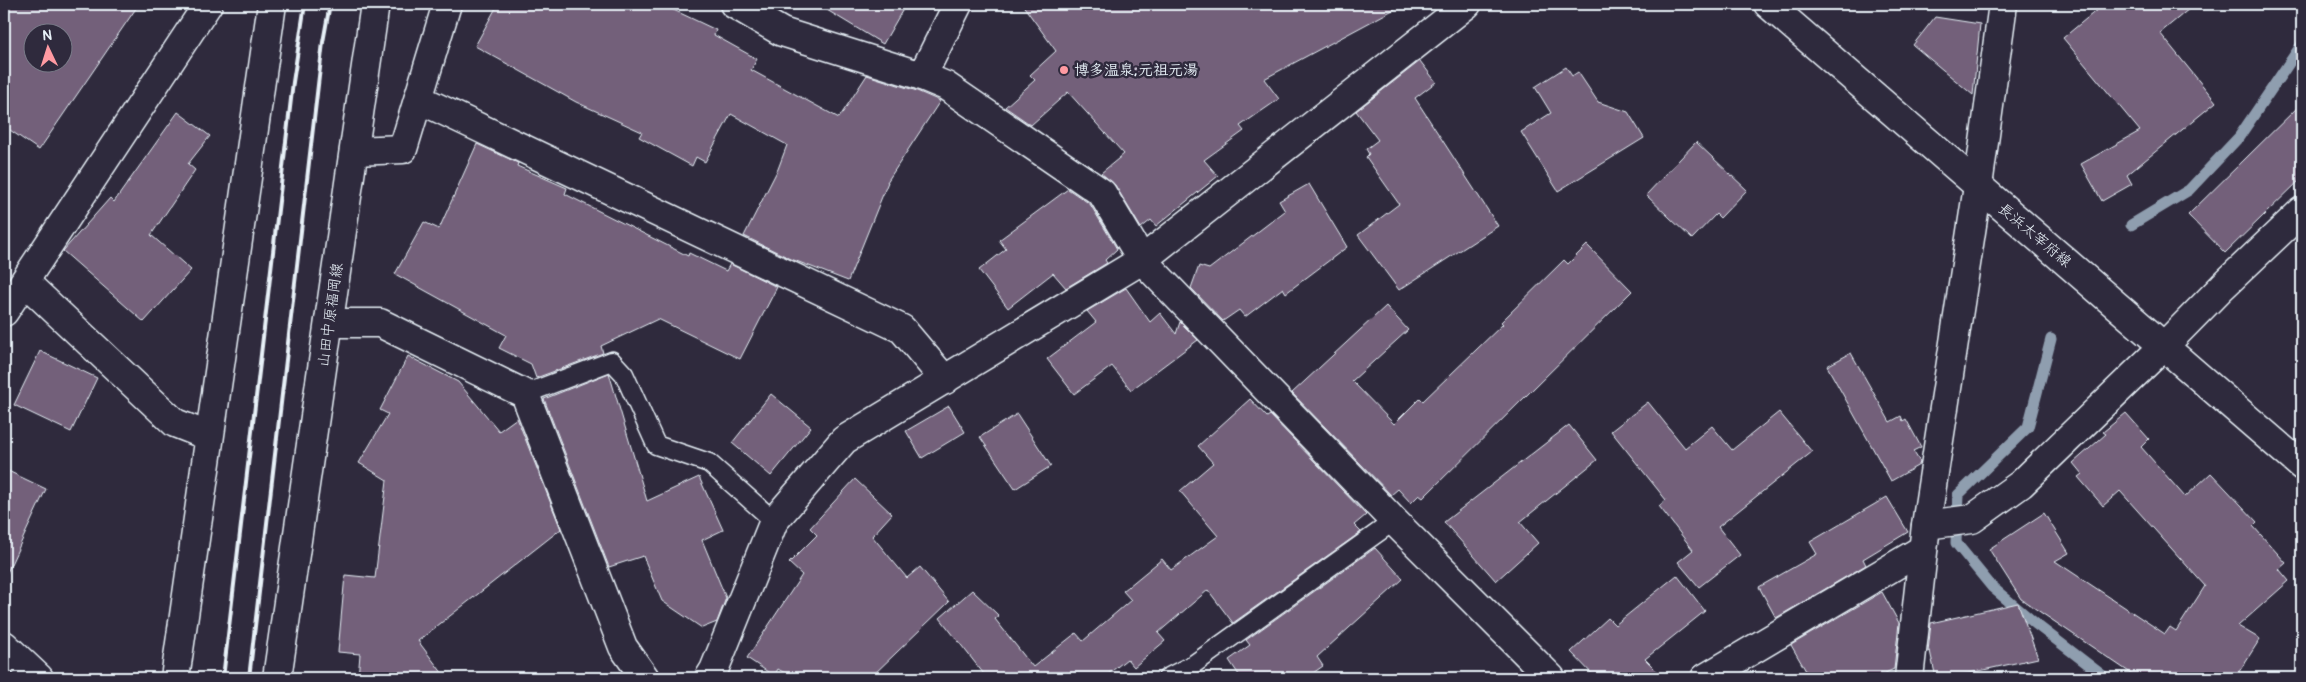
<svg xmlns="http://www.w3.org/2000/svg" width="2306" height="682" font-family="Pangolin,'Klee One',sans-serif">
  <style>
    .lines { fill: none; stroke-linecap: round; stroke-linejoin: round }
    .stream { stroke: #8f9eaf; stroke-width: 11 }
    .building { fill: #73617a; stroke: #e8f1f8; fill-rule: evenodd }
    .lane-casing { stroke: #e8f1f8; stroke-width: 21 }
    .street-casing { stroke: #e8f1f8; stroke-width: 31 }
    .secondary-casing { stroke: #e8f1f8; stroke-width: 31 }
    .lane { stroke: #2f2a3d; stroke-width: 18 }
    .street { stroke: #2f2a3d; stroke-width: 28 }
    .secondary { stroke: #2f2a3d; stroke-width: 28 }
    .rail { stroke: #e8f1f8; stroke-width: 4 }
    .poi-dot { fill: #ff9aa2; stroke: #2f2a3d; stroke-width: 2 }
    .labels { text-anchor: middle; stroke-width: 5; stroke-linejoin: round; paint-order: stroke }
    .poi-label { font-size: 15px; font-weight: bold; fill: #e8f1f8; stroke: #2f2a3d; text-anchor: start }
    .street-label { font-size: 15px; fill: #e8f1f8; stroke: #2f2a3d }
  </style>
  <rect width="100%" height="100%" fill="#2f2a3d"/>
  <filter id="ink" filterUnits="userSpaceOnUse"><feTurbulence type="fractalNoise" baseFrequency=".02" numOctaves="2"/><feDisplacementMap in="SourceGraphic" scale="10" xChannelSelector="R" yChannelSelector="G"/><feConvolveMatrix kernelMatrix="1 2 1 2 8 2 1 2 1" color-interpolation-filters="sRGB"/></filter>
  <g filter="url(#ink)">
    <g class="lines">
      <g class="stream">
        <path d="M 2131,225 L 2189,190 L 2239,137 L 2302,44"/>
        <path d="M 2051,339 L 2028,427 L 1958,495 L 1956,543 L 1992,587 L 2037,625 L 2106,678"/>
      </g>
    </g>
    <g class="building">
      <path d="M 4,4 L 139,4 L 39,150 L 4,126 ZM 32,32 L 62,32 L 62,62 L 32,62 Z"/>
      <path d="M 498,4 L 661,4 L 716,30 L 714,35 L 757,59 L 751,70 L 839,118 L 867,75 L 917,91 L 940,101 L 887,182 L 888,182 L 848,281 L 791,259 L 744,236 L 778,169 L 787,145 L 731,114 L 705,162 L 696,157 L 692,166 L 639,137 L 642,132 L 576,102 L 475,46 Z"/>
      <path d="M 817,4 L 906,4 L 883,44 Z"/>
      <path d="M 1022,4 L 1404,4 L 1264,79 L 1279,99 L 1240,126 L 1244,131 L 1204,160 L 1218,176 L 1156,226 L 1151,220 L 1141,228 L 1115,185 L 1101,173 L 1124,154 L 1068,92 L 1031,125 L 1005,107 L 1035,80 L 1030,75 L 1056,51 Z"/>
      <path d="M 2104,4 L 2195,4 L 2160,33 L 2216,102 L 2127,175 L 2132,184 L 2102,201 L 2081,164 L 2140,131 L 2063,38 Z"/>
      <path d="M 1935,17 L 1980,24 L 1973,95 L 1913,45 Z"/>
      <path d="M 1420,61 L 1436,82 L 1415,98 L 1498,226 L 1399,290 L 1358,235 L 1399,204 L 1366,157 L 1369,154 L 1366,149 L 1378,140 L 1356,111 Z"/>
      <path d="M 1566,67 L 1572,76 L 1578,72 L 1598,102 L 1628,112 L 1644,138 L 1558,191 L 1521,132 L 1551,113 L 1535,87 Z"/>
      <path d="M 2302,103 L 2302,178 L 2225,253 L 2188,215 Z"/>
      <path d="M 178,112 L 210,136 L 188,164 L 195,170 L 151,235 L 191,270 L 144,322 L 63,251 L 110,198 L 114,202 Z"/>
      <path d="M 1696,142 L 1747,190 L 1720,218 L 1716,214 L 1692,239 L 1646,195 Z"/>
      <path d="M 477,144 L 518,163 L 517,166 L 567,188 L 565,194 L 688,256 L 689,253 L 726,271 L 730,264 L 777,287 L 740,359 L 658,319 L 601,346 L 603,353 L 536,378 L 531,364 L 499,348 L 506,335 L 395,274 L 424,222 L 439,229 Z"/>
      <path d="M 1309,184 L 1347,247 L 1286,293 L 1283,288 L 1245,317 L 1239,310 L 1223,321 L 1191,288 L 1199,266 L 1209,269 L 1285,211 L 1279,201 Z"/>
      <path d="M 1068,189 L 1090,204 L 1117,249 L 1105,260 L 1107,263 L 1066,288 L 1053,273 L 1008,308 L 979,270 L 1006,249 L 999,240 Z"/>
      <path d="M 1587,245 L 1632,291 L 1423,498 L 1419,495 L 1411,503 L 1398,489 L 1391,495 L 1292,393 L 1386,306 L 1408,330 L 1352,381 L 1394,424 L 1420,398 L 1423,401 L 1503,324 L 1501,322 L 1564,260 L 1568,264 Z"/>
      <path d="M 1126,288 L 1150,322 L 1160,313 L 1176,334 L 1180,322 L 1198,340 L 1131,390 L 1112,366 L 1074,394 L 1047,359 L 1096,322 L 1087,311 Z"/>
      <path d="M 40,351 L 97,378 L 71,432 L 14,405 Z"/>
      <path d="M 1851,353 L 1890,422 L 1901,416 L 1903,421 L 1906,419 L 1921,447 L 1913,451 L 1920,462 L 1919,465 L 1891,481 L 1827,366 Z"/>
      <path d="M 408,356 L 458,382 L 499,431 L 517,418 L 561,529 L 418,641 L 446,678 L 358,678 L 360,654 L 338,652 L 345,575 L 375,578 L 387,480 L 359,463 L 388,414 L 380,410 Z"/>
      <path d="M 609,373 L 647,501 L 699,477 L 723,530 L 702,540 L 726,598 L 717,622 L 702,628 L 662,601 L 643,556 L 609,567 L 544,399 Z"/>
      <path d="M 771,394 L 811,427 L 771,476 L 732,443 Z"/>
      <path d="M 1250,399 L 1267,417 L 1270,415 L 1366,515 L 1354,525 L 1361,532 L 1233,623 L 1208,590 L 1158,633 L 1165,641 L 1134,667 L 1127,659 L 1103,678 L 987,678 L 940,618 L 972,590 L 999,616 L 995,619 L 1033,667 L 1076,633 L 1083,641 L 1131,600 L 1123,591 L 1162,559 L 1171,570 L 1218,536 L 1180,491 L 1213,463 L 1198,446 Z"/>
      <path d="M 1648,402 L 1685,448 L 1712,426 L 1732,450 L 1779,412 L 1812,452 L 1718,527 L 1740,555 L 1699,587 L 1678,562 L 1693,550 L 1659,506 L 1666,500 L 1611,431 Z"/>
      <path d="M 949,406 L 965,432 L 922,458 L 906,431 Z"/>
      <path d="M 2126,413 L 2149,439 L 2141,447 L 2185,497 L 2211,473 L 2257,522 L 2253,526 L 2286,563 L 2279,569 L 2289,581 L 2238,626 L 2260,639 L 2235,678 L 2138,678 L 2021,599 L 1989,549 L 2044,513 L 2069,553 L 2055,561 L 2165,634 L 2170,627 L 2176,631 L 2205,586 L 2120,491 L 2103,506 L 2078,477 L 2082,474 L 2073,463 L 2106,434 L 2103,432 Z"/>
      <path d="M 1017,414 L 1051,466 L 1015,489 L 980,437 Z"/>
      <path d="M 1569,425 L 1597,460 L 1520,522 L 1538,543 L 1496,581 L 1444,522 Z"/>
      <path d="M 4,469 L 46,489 L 4,579 Z"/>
      <path d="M 855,479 L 892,514 L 872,536 L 907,578 L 920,567 L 949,602 L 870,678 L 793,678 L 778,669 L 774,676 L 747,658 L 802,575 L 789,563 L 817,535 L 810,528 Z"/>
      <path d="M 1887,497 L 1908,532 L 1863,559 L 1866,565 L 1776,618 L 1759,587 L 1817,554 L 1810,542 Z"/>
      <path d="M 1375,548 L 1403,579 L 1317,657 L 1323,666 L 1306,678 L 1241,678 L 1229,660 L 1250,645 L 1246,640 Z"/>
      <path d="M 1677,575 L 1705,611 L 1645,659 L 1664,678 L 1596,678 L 1571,652 L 1608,618 L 1615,625 Z"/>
      <path d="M 1882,592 L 1899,623 L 1894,669 L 1875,678 L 1810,678 L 1791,645 Z"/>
      <path d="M 2018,603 L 2038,658 L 1947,678 L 1936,678 L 1930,651 L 1928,652 L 1931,623 Z"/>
    </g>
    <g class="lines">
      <defs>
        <g id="lane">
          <path d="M 525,394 L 612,361 L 624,374 L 656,445 L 709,463 L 774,521"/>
          <path d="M 1167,678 L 1194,664 L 1394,521"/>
        </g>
        <g id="street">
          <path d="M 734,4 L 782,32 L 922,76 L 946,86 L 1102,193 L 1142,260 L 1394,521 L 1551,678"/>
          <path d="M 922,76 L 958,4"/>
          <path d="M 419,99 L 902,329 L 945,380"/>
          <path d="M 25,282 L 175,423 L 208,436"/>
          <path d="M 4,312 L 208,4"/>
          <path d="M 329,323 L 380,323 L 525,394 L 623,647 L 645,678"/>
          <path d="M 1926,525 L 1972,519 L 2021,484 L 2165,345 L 2223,286 L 2302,211"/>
          <path d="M 4,645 L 39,678"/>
          <path d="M 709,678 L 714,670 L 774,521 L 844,440 L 1142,260 L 1467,4"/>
          <path d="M 1705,678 L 1923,549"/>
          <path d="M 1909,678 L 1926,525 L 1978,186 L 2003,4"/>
        </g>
        <g id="secondary">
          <path d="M 1768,4 L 2302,466"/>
          <path d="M 354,151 L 403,149 L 447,4"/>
          <path d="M 175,678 L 272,4"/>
          <path d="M 277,678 L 375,4"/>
        </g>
      </defs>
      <use href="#lane" class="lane-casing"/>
      <use href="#street" class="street-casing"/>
      <use href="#secondary" class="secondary-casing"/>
      <use href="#lane" class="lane"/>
      <use href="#street" class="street"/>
      <use href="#secondary" class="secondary"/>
      <g class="rail">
        <path d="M 223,678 L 293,82 L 305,4"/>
        <path d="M 249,678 L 323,42 L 330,4"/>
      </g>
    </g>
  </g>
  <circle class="poi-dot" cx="1064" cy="70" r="5"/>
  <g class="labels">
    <g class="poi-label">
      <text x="1074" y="75">博多温泉;元祖元湯</text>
    </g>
    <g class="street-label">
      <text transform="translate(2035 235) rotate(40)" y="5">長浜太宰府線</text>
      <text transform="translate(330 315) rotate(-82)" y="5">山田中原福岡線</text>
    </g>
  </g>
  <rect width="2306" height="682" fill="none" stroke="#2f2a3d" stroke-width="20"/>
  <rect x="10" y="10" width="2286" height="662" fill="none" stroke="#e8f1f8" stroke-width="2" filter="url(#ink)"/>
  <g transform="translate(48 48) rotate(356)"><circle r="24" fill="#2f2a3d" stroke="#797a88"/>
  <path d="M0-4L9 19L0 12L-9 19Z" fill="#ff9aa2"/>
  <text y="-8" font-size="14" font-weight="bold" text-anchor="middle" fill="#e8f1f8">N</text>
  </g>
</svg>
